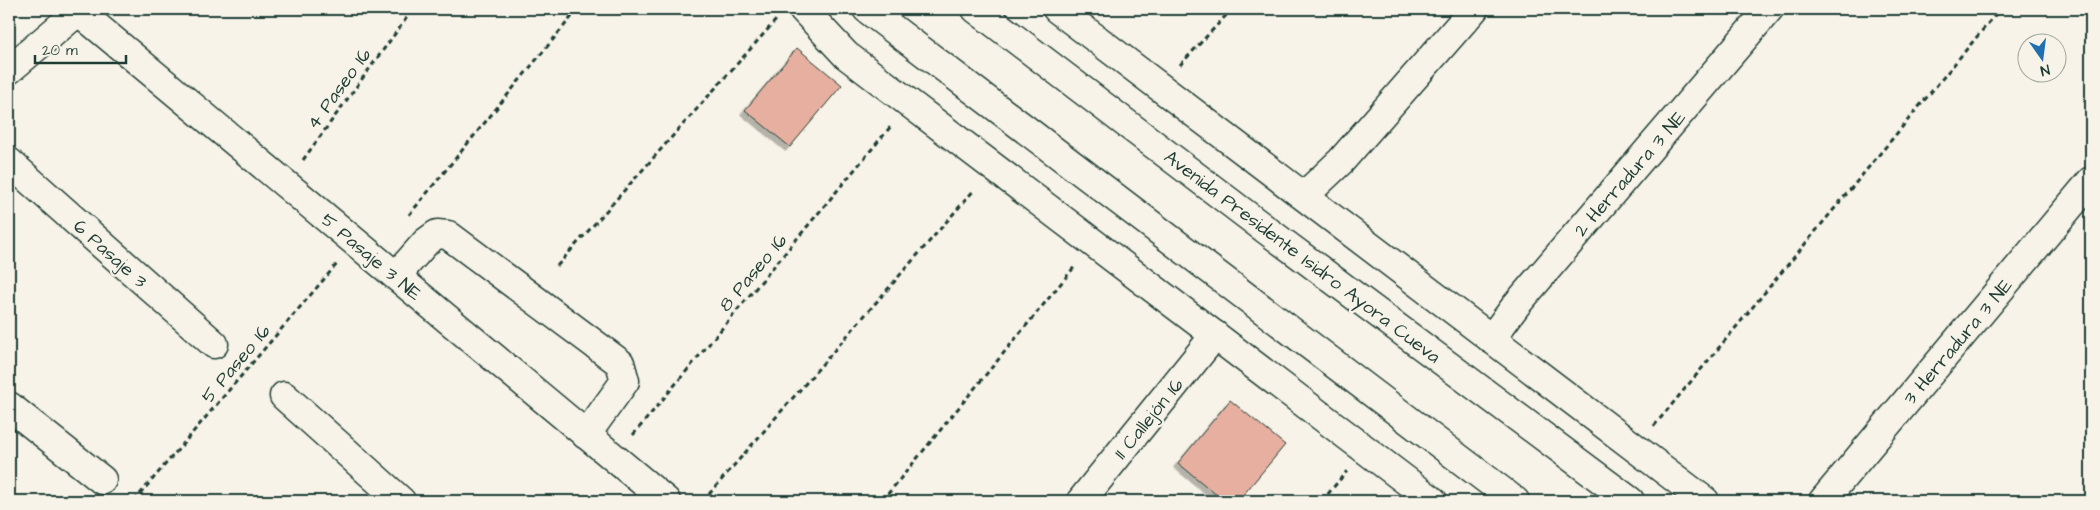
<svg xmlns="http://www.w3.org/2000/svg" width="2100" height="510" font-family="'Architects Daughter',sans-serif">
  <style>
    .building { fill: #e7af9f; stroke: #1f3d34; filter: url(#shadow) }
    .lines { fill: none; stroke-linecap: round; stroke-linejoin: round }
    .minor-casing { stroke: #1f3d34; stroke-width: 31 }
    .major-casing { stroke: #1f3d34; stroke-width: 31 }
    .path { stroke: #1f3d34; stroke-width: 3; stroke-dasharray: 5 4; stroke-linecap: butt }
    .minor { stroke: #f7f3e8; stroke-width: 28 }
    .major { stroke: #f7f3e8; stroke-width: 28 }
    .labels { text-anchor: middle; stroke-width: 4.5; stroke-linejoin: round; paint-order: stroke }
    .street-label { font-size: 19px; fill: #1f3d34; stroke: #f7f3e8 }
  </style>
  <defs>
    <filter id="shadow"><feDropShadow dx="-4.5" dy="4.5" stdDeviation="0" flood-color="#0004"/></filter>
  </defs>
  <rect width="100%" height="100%" fill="#f7f3e8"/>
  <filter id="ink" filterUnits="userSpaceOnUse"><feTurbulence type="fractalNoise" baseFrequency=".02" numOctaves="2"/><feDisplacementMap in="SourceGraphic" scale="10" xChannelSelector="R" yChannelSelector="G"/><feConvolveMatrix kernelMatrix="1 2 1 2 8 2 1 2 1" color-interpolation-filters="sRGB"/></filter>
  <g filter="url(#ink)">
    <g class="building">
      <path d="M 797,48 L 842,85 L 790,147 L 745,110 Z"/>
      <path d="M 1230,400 L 1285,445 L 1238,501 L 1224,501 L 1178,463 Z"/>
    </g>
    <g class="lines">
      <defs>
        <g id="minor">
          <path d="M 78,11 L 666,501"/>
          <path d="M 9,162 L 214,344"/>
          <path d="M 1304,196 L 1341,161 L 1474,9"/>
          <path d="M 396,276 L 426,242 L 437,234 L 448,235 L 620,363 L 625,381 L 586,435"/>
          <path d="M 1491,339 L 1517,304 L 1769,9"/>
          <path d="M 284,396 L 401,501"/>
          <path d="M 9,406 L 102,480"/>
          <path d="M 1081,501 L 1215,335"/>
          <path d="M 1823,501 L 2091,181"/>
        </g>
        <g id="major">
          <path d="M 803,9 L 846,55 L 1433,501"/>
          <path d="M 867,9 L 1515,501"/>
          <path d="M 976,9 L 1265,229 L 1630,501"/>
          <path d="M 1057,9 L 1705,501"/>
          <path d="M 9,70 L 81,9"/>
        </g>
      </defs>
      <use href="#minor" class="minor-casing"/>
      <use href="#major" class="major-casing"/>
      <g class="path">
        <path d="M 1180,65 L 1232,9"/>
        <path d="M 303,160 L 413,9"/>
        <path d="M 409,215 L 578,9"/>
        <path d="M 557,266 L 777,19"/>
        <path d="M 1654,426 L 2000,9"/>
        <path d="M 633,435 L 892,125"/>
        <path d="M 134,501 L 337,264"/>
        <path d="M 703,501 L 975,189"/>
        <path d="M 882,501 L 1076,265"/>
        <path d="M 1322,501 L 1347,471"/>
      </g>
      <use href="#minor" class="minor"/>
      <use href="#major" class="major"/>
    </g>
  </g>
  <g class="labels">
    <g class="street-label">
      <text transform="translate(338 88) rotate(-54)" y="7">4 Paseo 16</text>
      <text transform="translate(1629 173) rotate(-49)" y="7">2 Herradura 3 NE</text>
      <text transform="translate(111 253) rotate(42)" y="7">6 Pasaje 3</text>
      <text transform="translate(372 256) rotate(40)" y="7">5 Pasaje 3 NE</text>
      <text transform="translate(1303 256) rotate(37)" y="7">Avenida Presidente Isidro Ayora Cueva</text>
      <text transform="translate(752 272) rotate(-50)" y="7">8 Paseo 16</text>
      <text transform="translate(1957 341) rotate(-50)" y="7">3 Herradura 3 NE</text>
      <text transform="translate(235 363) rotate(-50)" y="7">5 Paseo 16</text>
      <text transform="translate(1148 418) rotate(-51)" y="7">11 Callejón 16</text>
    </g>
  </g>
  <rect width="2100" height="510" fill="none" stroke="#f7f3e8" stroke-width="30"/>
  <rect x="15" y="15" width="2070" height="480" fill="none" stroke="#1f3d34" stroke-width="2" filter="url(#ink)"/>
  <g transform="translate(2042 58) rotate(166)"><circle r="24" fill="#f7f3e8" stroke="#a1aaa0"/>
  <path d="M0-4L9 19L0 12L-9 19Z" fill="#1f6fb2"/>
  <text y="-8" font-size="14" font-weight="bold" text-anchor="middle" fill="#1f3d34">N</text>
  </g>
  <path d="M35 55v8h91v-8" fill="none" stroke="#1f3d34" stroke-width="2.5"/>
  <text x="42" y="55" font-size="15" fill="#1f3d34" stroke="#f7f3e8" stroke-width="4" paint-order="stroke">20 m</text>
</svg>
